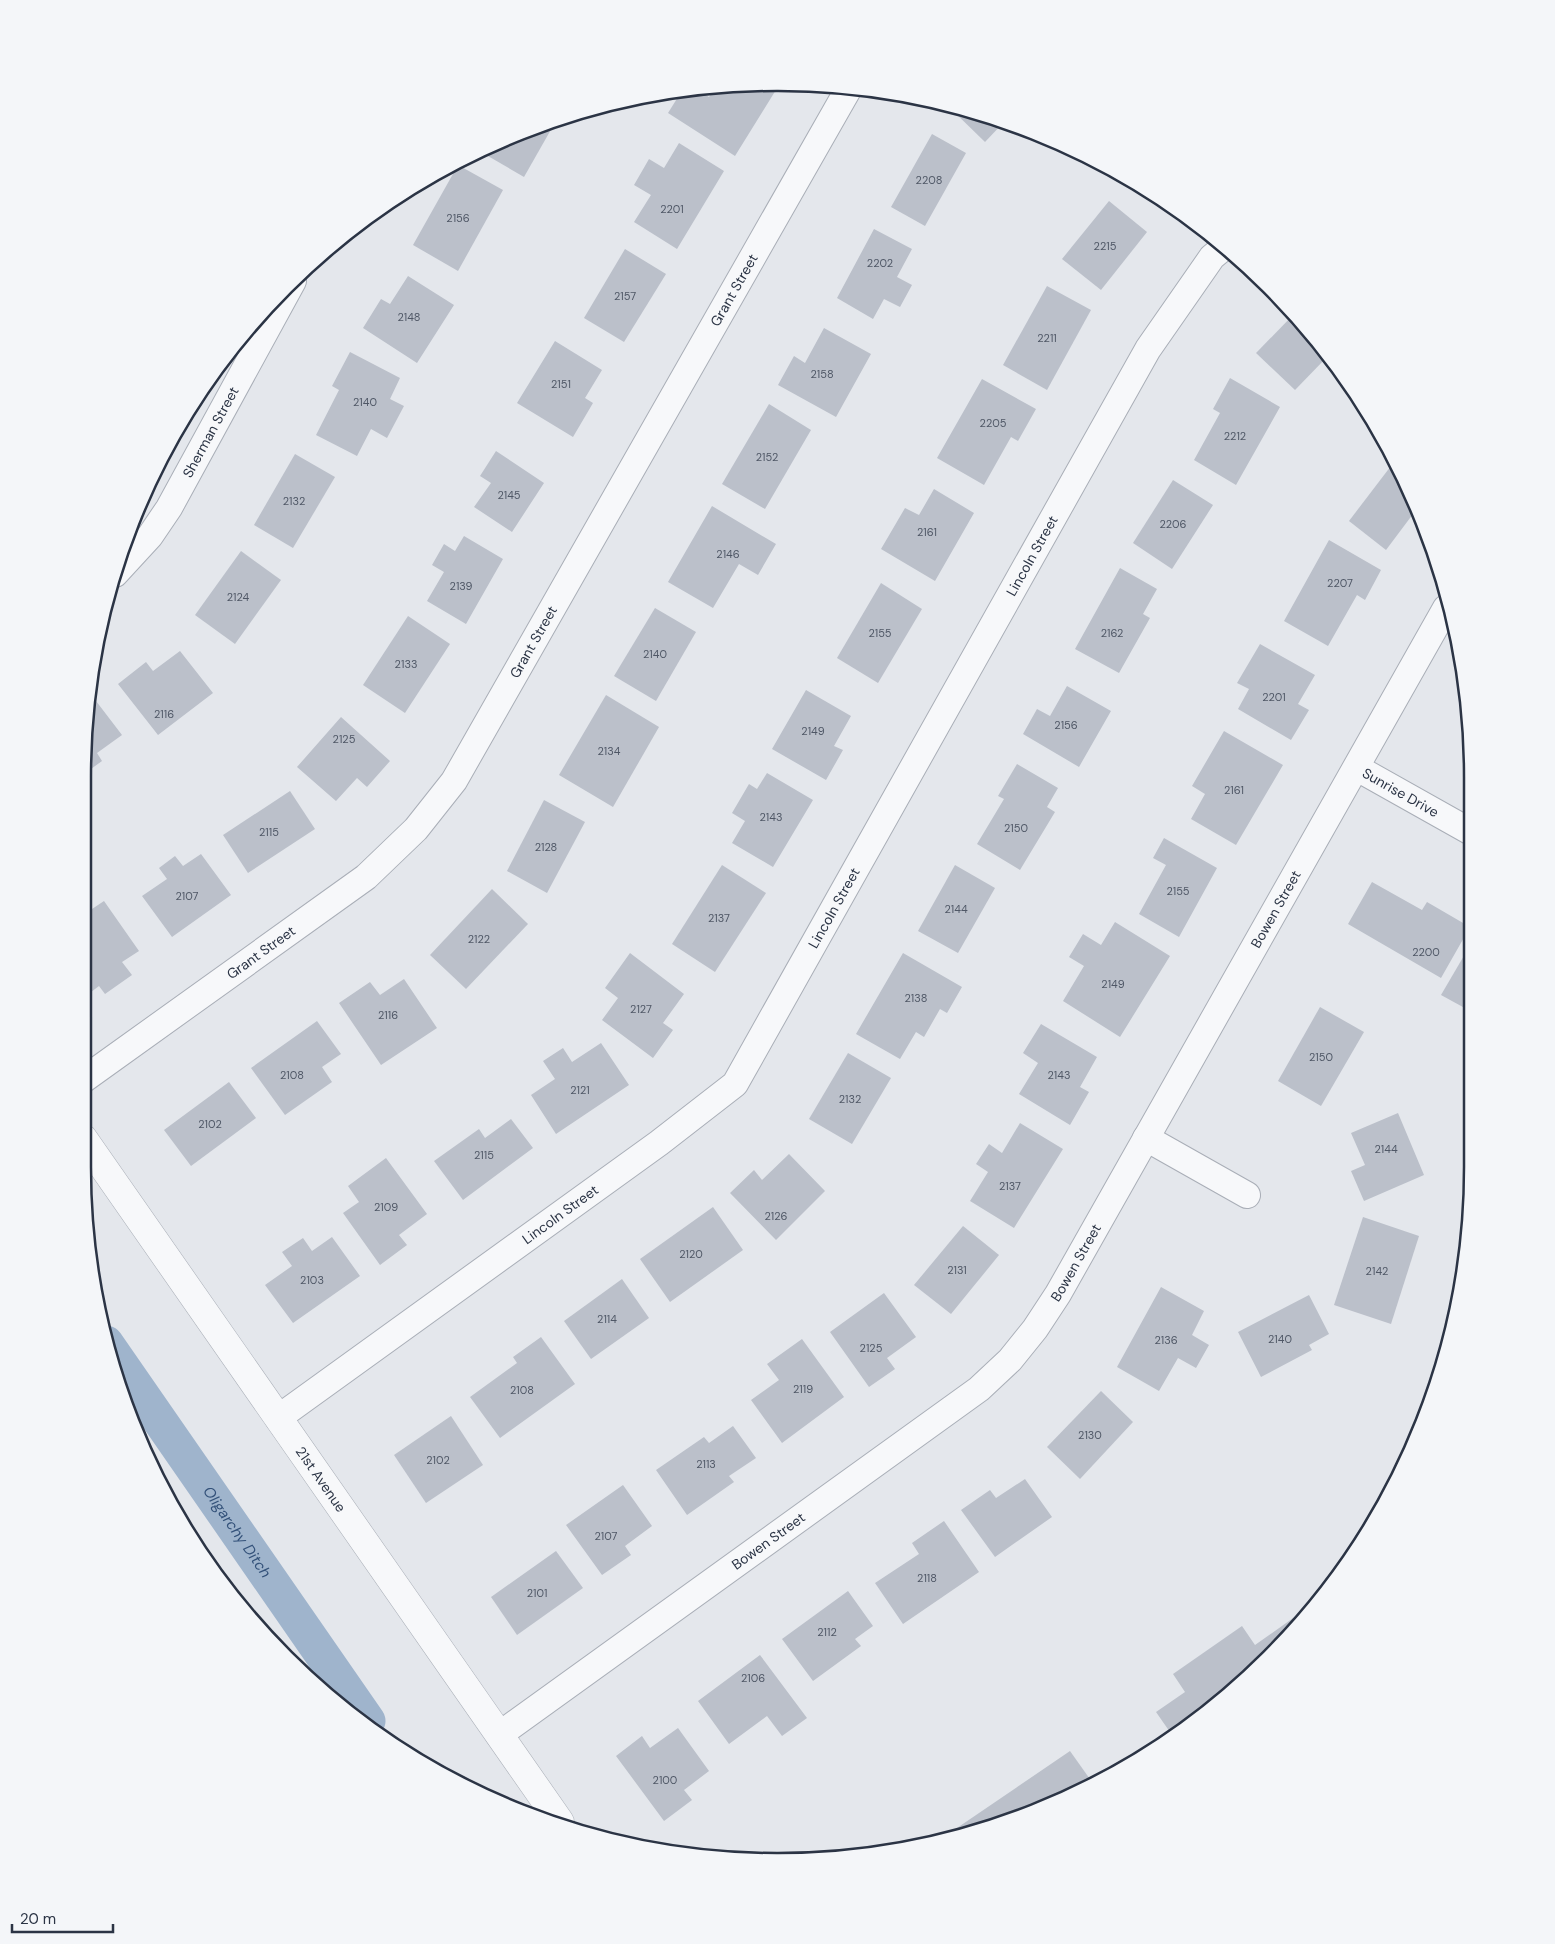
<svg xmlns="http://www.w3.org/2000/svg" width="1555" height="1944" font-family="'DM Sans',sans-serif">
  <style>
    .lines { fill: none; stroke-linecap: round; stroke-linejoin: round }
    .canal { stroke: #9fb4cc; stroke-width: 35 }
    .building { fill: #bbc0ca }
    .minor-casing { stroke: #a9aeb7; stroke-width: 28 }
    .tertiary-casing { stroke: #a9aeb7; stroke-width: 29 }
    .minor { stroke: #f7f8fa; stroke-width: 26 }
    .tertiary { stroke: #f7f8fa; stroke-width: 28 }
    .labels { text-anchor: middle; stroke-width: 5; stroke-linejoin: round; paint-order: stroke }
    .number-label { font-size: 11px; fill: #4f5766 }
    .street-label { font-size: 14px; fill: #2b3445; stroke: #f4f6f9 }
    .water-label { font-size: 15px; font-style: italic; fill: #34527a; stroke: #f4f6f9 }
    .rim { fill: none; stroke: #2b3445; stroke-width: 2.5 }
  </style>
  <rect width="100%" height="100%" fill="#e4e7ec"/>
  <g class="lines">
    <path class="canal" id="s1" d="M 106,1343 L 368,1721"/>
  </g>
  <g class="building">
    <path d="M 779,85 L 735,156 L 668,113 L 683,89 L 694,88 L 709,97 L 715,88 Z"/>
    <path d="M 946,104 L 958,106 L 1003,123 L 985,142 Z"/>
    <path d="M 554,119 L 557,119 L 524,177 L 481,152 Z"/>
    <path d="M 932,134 L 966,153 L 925,226 L 891,207 Z"/>
    <path d="M 679,143 L 724,171 L 677,249 L 634,222 L 651,195 L 634,185 L 649,159 L 664,168 Z"/>
    <path d="M 458,165 L 503,190 L 458,271 L 413,245 Z"/>
    <path d="M 1109,201 L 1147,232 L 1101,290 L 1062,259 Z"/>
    <path d="M 874,229 L 912,249 L 897,277 L 912,285 L 900,307 L 884,299 L 873,319 L 837,298 Z"/>
    <path d="M 625,249 L 666,274 L 624,342 L 584,318 Z"/>
    <path d="M 408,276 L 454,305 L 417,363 L 363,328 L 381,299 L 390,304 Z"/>
    <path d="M 1047,286 L 1091,310 L 1047,390 L 1003,365 Z"/>
    <path d="M 1294,314 L 1327,357 L 1295,390 L 1256,353 Z"/>
    <path d="M 824,328 L 871,354 L 836,417 L 778,385 L 794,356 L 805,363 Z"/>
    <path d="M 555,341 L 602,370 L 585,398 L 593,403 L 573,437 L 517,403 Z"/>
    <path d="M 350,352 L 400,378 L 390,399 L 404,406 L 387,438 L 371,429 L 357,456 L 316,435 L 339,390 L 332,386 Z"/>
    <path d="M 1230,378 L 1280,407 L 1236,485 L 1194,460 L 1220,413 L 1213,409 Z"/>
    <path d="M 982,379 L 1036,409 L 1018,441 L 1011,437 L 984,485 L 937,458 Z"/>
    <path d="M 769,404 L 811,430 L 765,509 L 722,484 Z"/>
    <path d="M 496,451 L 544,483 L 512,532 L 474,507 L 491,483 L 480,476 Z"/>
    <path d="M 295,454 L 335,477 L 293,548 L 254,525 Z"/>
    <path d="M 1394,462 L 1416,510 L 1386,550 L 1349,521 Z"/>
    <path d="M 1173,480 L 1213,505 L 1172,569 L 1133,543 Z"/>
    <path d="M 934,489 L 974,513 L 935,581 L 881,549 L 905,508 L 919,515 Z"/>
    <path d="M 712,506 L 776,544 L 758,575 L 739,564 L 713,608 L 668,582 Z"/>
    <path d="M 464,536 L 503,559 L 466,624 L 427,601 L 444,572 L 432,565 L 444,544 L 455,551 Z"/>
    <path d="M 1329,540 L 1381,570 L 1365,600 L 1357,595 L 1328,646 L 1284,621 Z"/>
    <path d="M 241,551 L 281,580 L 235,644 L 195,615 Z"/>
    <path d="M 1120,568 L 1157,589 L 1143,614 L 1150,618 L 1119,673 L 1075,649 Z"/>
    <path d="M 881,583 L 922,609 L 878,683 L 837,658 Z"/>
    <path d="M 655,608 L 696,632 L 656,701 L 614,676 Z"/>
    <path d="M 408,616 L 450,644 L 405,713 L 363,685 Z"/>
    <path d="M 1260,644 L 1315,675 L 1298,704 L 1309,710 L 1291,740 L 1238,709 L 1249,689 L 1237,683 Z"/>
    <path d="M 180,651 L 213,693 L 158,735 L 118,684 L 146,662 L 153,671 Z"/>
    <path d="M 1067,686 L 1111,711 L 1079,767 L 1023,734 L 1037,709 L 1050,716 Z"/>
    <path d="M 806,690 L 851,716 L 834,746 L 843,750 L 826,780 L 772,749 Z"/>
    <path d="M 606,695 L 659,727 L 613,807 L 559,775 Z"/>
    <path d="M 96,701 L 122,735 L 97,753 L 102,761 L 84,774 L 84,732 L 89,706 Z"/>
    <path d="M 341,717 L 390,761 L 367,787 L 357,778 L 336,801 L 297,767 Z"/>
    <path d="M 1224,731 L 1283,765 L 1236,845 L 1191,819 L 1205,794 L 1192,786 Z"/>
    <path d="M 1017,764 L 1058,788 L 1047,807 L 1055,812 L 1020,870 L 977,844 L 1004,799 L 998,796 Z"/>
    <path d="M 767,773 L 813,800 L 773,867 L 732,843 L 745,821 L 732,813 L 749,784 L 757,789 Z"/>
    <path d="M 290,791 L 315,829 L 248,873 L 223,835 Z"/>
    <path d="M 544,800 L 585,822 L 547,893 L 507,871 Z"/>
    <path d="M 1164,838 L 1217,868 L 1179,937 L 1139,914 L 1166,865 L 1153,858 Z"/>
    <path d="M 201,854 L 231,895 L 172,937 L 142,896 L 167,879 L 159,868 L 175,856 L 183,866 Z"/>
    <path d="M 722,865 L 766,893 L 715,972 L 672,944 Z"/>
    <path d="M 955,865 L 995,888 L 958,953 L 918,931 Z"/>
    <path d="M 1372,882 L 1422,910 L 1427,902 L 1470,927 L 1441,978 L 1348,924 Z"/>
    <path d="M 492,889 L 528,924 L 466,989 L 430,955 Z"/>
    <path d="M 104,901 L 139,951 L 122,962 L 132,975 L 105,994 L 99,986 L 83,998 L 83,915 Z"/>
    <path d="M 1115,922 L 1170,956 L 1120,1037 L 1063,1001 L 1084,966 L 1069,957 L 1083,934 L 1101,945 Z"/>
    <path d="M 1472,942 L 1472,1012 L 1441,995 Z"/>
    <path d="M 630,953 L 684,994 L 663,1023 L 673,1030 L 653,1058 L 602,1020 L 618,998 L 605,988 Z"/>
    <path d="M 903,953 L 962,987 L 947,1013 L 940,1009 L 924,1037 L 916,1032 L 900,1059 L 856,1034 Z"/>
    <path d="M 404,979 L 437,1028 L 381,1065 L 339,1003 L 370,982 L 380,995 Z"/>
    <path d="M 1320,1007 L 1364,1032 L 1321,1106 L 1278,1081 Z"/>
    <path d="M 317,1021 L 341,1054 L 322,1067 L 332,1082 L 285,1115 L 251,1068 Z"/>
    <path d="M 1041,1024 L 1097,1057 L 1080,1087 L 1089,1092 L 1070,1125 L 1019,1094 L 1038,1063 L 1023,1053 Z"/>
    <path d="M 601,1043 L 629,1085 L 556,1134 L 531,1095 L 555,1079 L 543,1061 L 563,1048 L 572,1062 Z"/>
    <path d="M 848,1053 L 891,1078 L 852,1144 L 809,1119 Z"/>
    <path d="M 229,1082 L 256,1118 L 191,1166 L 164,1130 Z"/>
    <path d="M 1398,1113 L 1424,1175 L 1364,1201 L 1351,1171 L 1365,1165 L 1351,1133 Z"/>
    <path d="M 511,1119 L 533,1148 L 463,1200 L 434,1161 L 479,1129 L 485,1138 Z"/>
    <path d="M 1020,1123 L 1063,1149 L 1014,1228 L 970,1201 L 988,1172 L 976,1164 L 989,1144 L 1002,1153 Z"/>
    <path d="M 789,1154 L 825,1191 L 776,1240 L 730,1193 L 754,1170 L 762,1180 Z"/>
    <path d="M 386,1158 L 427,1214 L 399,1235 L 407,1245 L 380,1265 L 343,1213 L 359,1202 L 348,1186 Z"/>
    <path d="M 713,1207 L 743,1250 L 670,1302 L 640,1259 Z"/>
    <path d="M 1363,1217 L 1419,1236 L 1391,1324 L 1334,1305 Z"/>
    <path d="M 963,1226 L 999,1255 L 951,1314 L 914,1285 Z"/>
    <path d="M 332,1237 L 360,1276 L 293,1323 L 265,1285 L 292,1266 L 282,1252 L 303,1238 L 312,1251 Z"/>
    <path d="M 622,1279 L 649,1318 L 591,1359 L 564,1321 Z"/>
    <path d="M 1161,1287 L 1204,1311 L 1192,1335 L 1209,1345 L 1196,1368 L 1178,1358 L 1159,1391 L 1117,1367 Z"/>
    <path d="M 884,1293 L 916,1337 L 887,1358 L 895,1369 L 869,1387 L 830,1332 Z"/>
    <path d="M 1309,1295 L 1329,1334 L 1309,1345 L 1312,1350 L 1261,1377 L 1238,1332 Z"/>
    <path d="M 541,1337 L 575,1384 L 500,1438 L 470,1397 L 517,1363 L 513,1357 Z"/>
    <path d="M 802,1339 L 844,1397 L 782,1443 L 751,1400 L 779,1380 L 767,1364 Z"/>
    <path d="M 1101,1391 L 1133,1422 L 1080,1479 L 1047,1447 Z"/>
    <path d="M 451,1416 L 483,1465 L 426,1503 L 394,1455 Z"/>
    <path d="M 733,1426 L 756,1458 L 729,1476 L 734,1482 L 687,1515 L 656,1470 L 704,1437 L 709,1443 Z"/>
    <path d="M 1025,1479 L 1052,1517 L 995,1557 L 961,1510 L 990,1490 L 996,1498 Z"/>
    <path d="M 623,1485 L 652,1526 L 625,1546 L 631,1555 L 602,1575 L 566,1525 Z"/>
    <path d="M 944,1521 L 979,1572 L 903,1624 L 875,1583 L 919,1554 L 912,1543 Z"/>
    <path d="M 556,1551 L 583,1588 L 517,1635 L 491,1597 Z"/>
    <path d="M 848,1591 L 873,1626 L 855,1639 L 861,1646 L 813,1681 L 782,1639 Z"/>
    <path d="M 1303,1611 L 1236,1689 L 1172,1735 L 1156,1712 L 1185,1692 L 1173,1674 L 1242,1626 L 1255,1645 Z"/>
    <path d="M 760,1655 L 807,1718 L 782,1736 L 767,1716 L 729,1744 L 698,1701 Z"/>
    <path d="M 678,1728 L 709,1771 L 684,1790 L 692,1800 L 664,1821 L 616,1756 L 642,1736 L 650,1748 Z"/>
    <path d="M 1070,1751 L 1092,1782 L 959,1837 L 954,1830 Z"/>
  </g>
  <g class="lines">
    <defs>
      <g id="minor">
        <path id="s2" d="M 115,574 L 150,536 L 169,508 L 293,281"/>
        <path id="s3" d="M 1357,768 L 1471,832"/>
        <path id="s4" d="M 83,1080 L 366,877 L 416,829 L 454,781 L 849,88"/>
        <path d="M 1146,1138 L 1247,1195"/>
        <path id="s5" d="M 278,1418 L 659,1143 L 735,1084 L 1148,349 L 1212,257 L 1223,248"/>
        <path id="s6" d="M 499,1735 L 979,1389 L 1010,1360 L 1035,1329 L 1058,1294 L 1446,608"/>
      </g>
      <g id="tertiary">
        <path id="s7" d="M 83,1138 L 560,1822"/>
      </g>
    </defs>
    <use href="#minor" class="minor-casing"/>
    <use href="#tertiary" class="tertiary-casing"/>
    <use href="#minor" class="minor"/>
    <use href="#tertiary" class="tertiary"/>
  </g>
  <g class="labels">
    <g class="number-label">
      <text x="929" y="184">2208</text>
      <text x="672" y="213">2201</text>
      <text x="458" y="222">2156</text>
      <text x="1105" y="250">2215</text>
      <text x="880" y="267">2202</text>
      <text x="625" y="300">2157</text>
      <text x="409" y="321">2148</text>
      <text x="1047" y="342">2211</text>
      <text x="822" y="378">2158</text>
      <text x="561" y="388">2151</text>
      <text x="365" y="406">2140</text>
      <text x="993" y="427">2205</text>
      <text x="1235" y="440">2212</text>
      <text x="767" y="461">2152</text>
      <text x="509" y="499">2145</text>
      <text x="294" y="505">2132</text>
      <text x="1173" y="528">2206</text>
      <text x="927" y="536">2161</text>
      <text x="728" y="558">2146</text>
      <text x="1340" y="587">2207</text>
      <text x="461" y="590">2139</text>
      <text x="238" y="601">2124</text>
      <text x="880" y="637">2155</text>
      <text x="1112" y="637">2162</text>
      <text x="655" y="658">2140</text>
      <text x="406" y="668">2133</text>
      <text x="1274" y="701">2201</text>
      <text x="164" y="718">2116</text>
      <text x="1066" y="729">2156</text>
      <text x="813" y="735">2149</text>
      <text x="344" y="743">2125</text>
      <text x="609" y="755">2134</text>
      <text x="1234" y="794">2161</text>
      <text x="771" y="821">2143</text>
      <text x="1016" y="832">2150</text>
      <text x="269" y="836">2115</text>
      <text x="546" y="851">2128</text>
      <text x="1178" y="895">2155</text>
      <text x="187" y="900">2107</text>
      <text x="956" y="913">2144</text>
      <text x="719" y="922">2137</text>
      <text x="479" y="943">2122</text>
      <text x="1426" y="956">2200</text>
      <text x="1113" y="988">2149</text>
      <text x="916" y="1002">2138</text>
      <text x="641" y="1013">2127</text>
      <text x="388" y="1019">2116</text>
      <text x="1321" y="1061">2150</text>
      <text x="292" y="1079">2108</text>
      <text x="1059" y="1079">2143</text>
      <text x="580" y="1094">2121</text>
      <text x="850" y="1103">2132</text>
      <text x="210" y="1128">2102</text>
      <text x="1386" y="1153">2144</text>
      <text x="484" y="1159">2115</text>
      <text x="1010" y="1190">2137</text>
      <text x="386" y="1211">2109</text>
      <text x="776" y="1220">2126</text>
      <text x="691" y="1258">2120</text>
      <text x="957" y="1274">2131</text>
      <text x="1377" y="1275">2142</text>
      <text x="312" y="1284">2103</text>
      <text x="607" y="1323">2114</text>
      <text x="1280" y="1343">2140</text>
      <text x="1166" y="1344">2136</text>
      <text x="871" y="1352">2125</text>
      <text x="803" y="1393">2119</text>
      <text x="522" y="1394">2108</text>
      <text x="1090" y="1439">2130</text>
      <text x="438" y="1464">2102</text>
      <text x="706" y="1468">2113</text>
      <text x="606" y="1540">2107</text>
      <text x="927" y="1582">2118</text>
      <text x="537" y="1597">2101</text>
      <text x="827" y="1636">2112</text>
      <text x="753" y="1682">2106</text>
      <text x="665" y="1784">2100</text>
    </g>
    <g class="street-label">
      <text dy="5" stroke="none"><textPath href="#s4" startOffset="1044">Grant Street</textPath></text>
      <text dy="5" stroke="none"><textPath href="#s2" startOffset="172">Sherman Street</textPath></text>
      <text dy="5" stroke="none"><textPath href="#s5" startOffset="1172">Lincoln Street</textPath></text>
      <text dy="5" stroke="none"><textPath href="#s4" startOffset="639">Grant Street</textPath></text>
      <text dy="5" stroke="none"><textPath href="#s3" startOffset="50">Sunrise Drive</textPath></text>
      <text dy="5" stroke="none"><textPath href="#s5" startOffset="768">Lincoln Street</textPath></text>
      <text dy="5" stroke="none"><textPath href="#s6" startOffset="1158">Bowen Street</textPath></text>
      <text dy="5" stroke="none"><textPath href="#s4" startOffset="219">Grant Street</textPath></text>
      <text dy="5" stroke="none"><textPath href="#s5" startOffset="348">Lincoln Street</textPath></text>
      <text dy="5" stroke="none"><textPath href="#s6" startOffset="752">Bowen Street</textPath></text>
      <text dy="5" stroke="none"><textPath href="#s7" startOffset="416">21st Avenue</textPath></text>
      <text dy="5" stroke="none"><textPath href="#s6" startOffset="332">Bowen Street</textPath></text>
    </g>
    <g class="water-label">
      <text dy="5" stroke="none"><textPath href="#s1" startOffset="230">Oligarchy Ditch</textPath></text>
    </g>
  </g>
  <path d="M0 0H1555V1944H0ZM777 91H778A686 686 0 0 1 1464 777V1167A686 686 0 0 1 778 1853H777A686 686 0 0 1 91 1167V777A686 686 0 0 1 777 91Z" fill="#f4f6f9" fill-rule="evenodd"/>
  <path class="rim" d="M777 91H778A686 686 0 0 1 1464 777V1167A686 686 0 0 1 778 1853H777A686 686 0 0 1 91 1167V777A686 686 0 0 1 777 91Z"/>
  <path d="M12 1924v8h101v-8" fill="none" stroke="#2b3445" stroke-width="2.5"/>
  <text x="20" y="1924" font-size="15" fill="#2b3445" stroke="#f4f6f9" stroke-width="4" paint-order="stroke">20 m</text>
</svg>
